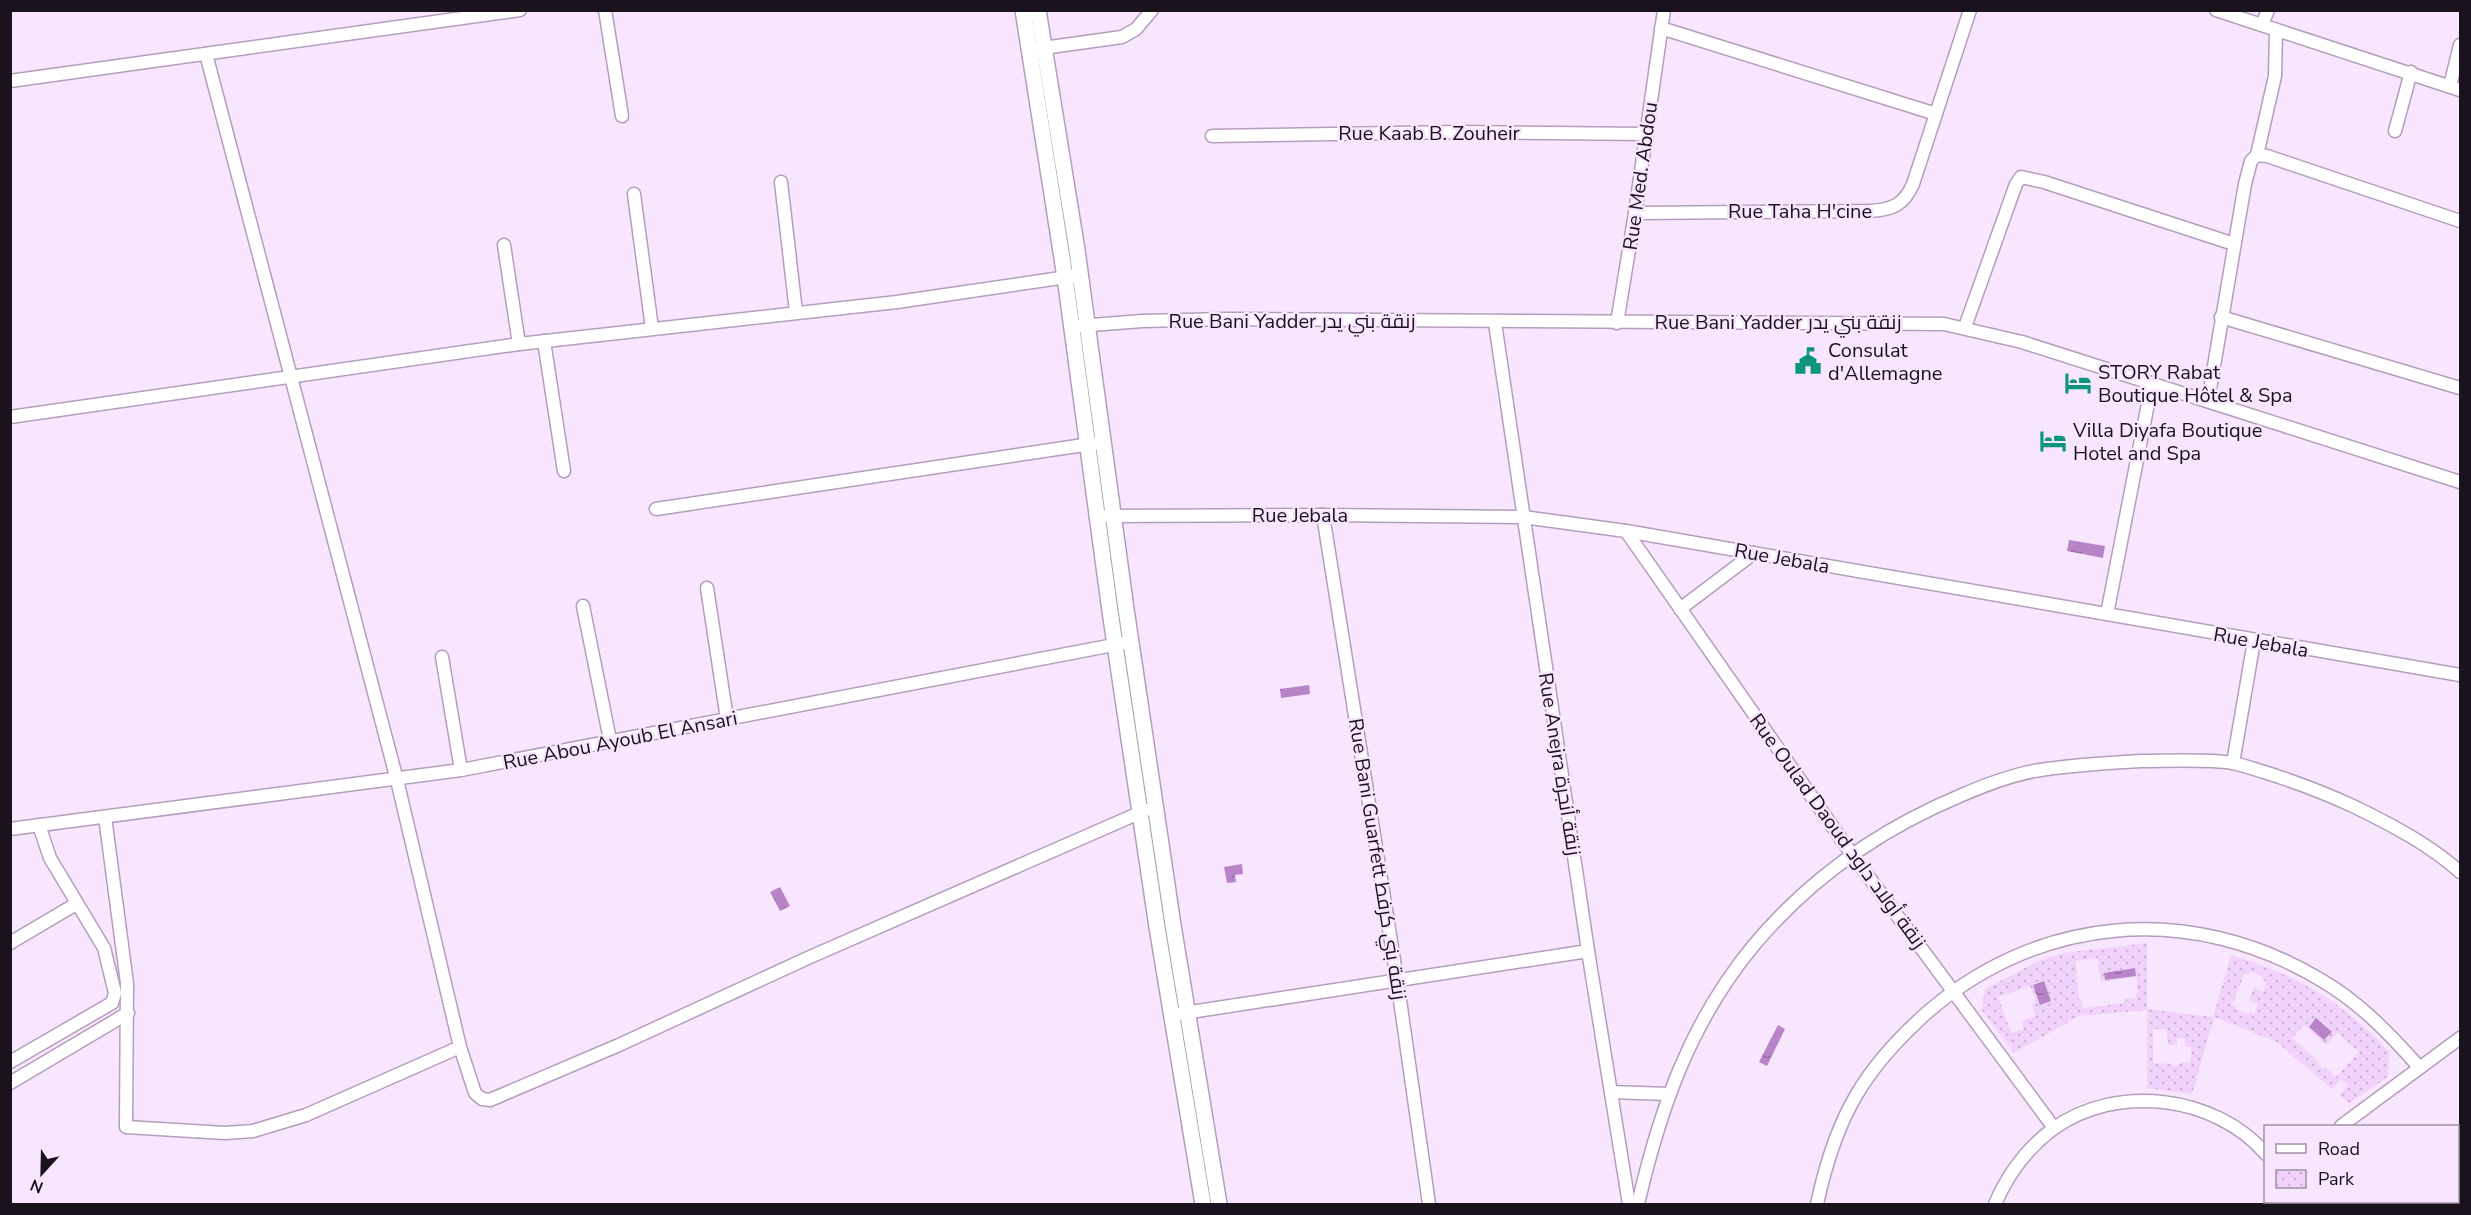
<svg xmlns="http://www.w3.org/2000/svg" width="2471" height="1215" font-family="'Nunito Sans',Cairo,sans-serif">
  <style>
    .park { fill: url(#park-dots); fill-rule: evenodd }
    .water { fill: url(#water-ripples) }
    .lines { fill: none; stroke-linecap: round; stroke-linejoin: round }
    .minor-casing { stroke: #b49ebc; stroke-width: 15 }
    .tertiary-casing { stroke: #b49ebc; stroke-width: 18 }
    .minor { stroke: #fff; stroke-width: 12 }
    .tertiary { stroke: #fff; stroke-width: 15 }
    .labels { text-anchor: middle; stroke-width: 5; stroke-linejoin: round; paint-order: stroke }
    .street-label { font-size: 20px; fill: #1a121d; stroke: #f8e5fe }
    .poi-label { font-size: 20px; fill: #1a121d; stroke: #f8e5fe; text-anchor: start }
  </style>
  <defs>
    <pattern id="park-dots" width="8" height="8" patternUnits="userSpaceOnUse" patternTransform="scale(1.5)"><rect width="8" height="8" fill="#f0d2fa"/><path d="M2 2h.1M6 6h.1" fill="none" stroke="#cdb3d6" stroke-width="1.8" stroke-linecap="round"/></pattern>
    <pattern id="water-ripples" width="26" height="14" patternUnits="userSpaceOnUse" patternTransform="scale(1.5)"><rect width="26" height="14" fill="#b785c7"/><path d="M2 4q2-2 4 0t4 0M15 11q2-2 4 0t4 0" fill="none" stroke="#946ba1"/></pattern>
  </defs>
  <rect width="100%" height="100%" fill="#f8e5fe"/>
  <path class="park" d="M 2147,943 L 2147,1009 L 2213,1017 L 2231,955 C 2297,975 2342,1001 2389,1052 L 2388,1077 L 2349,1103 L 2339,1095 L 2348,1085 L 2341,1079 L 2332,1089 L 2277,1042 L 2214,1017 L 2192,1094 L 2147,1088 L 2147,1010 L 2079,1016 L 2014,1053 L 1982,1010 L 1985,989 L 2039,961 L 2063,953 ZM 2097,958 L 2101,982 L 2136,977 L 2138,992 L 2136,993 L 2136,998 L 2124,1000 L 2124,1003 L 2083,1008 L 2082,1001 L 2079,1000 L 2076,961 ZM 2134,968 L 2135,976 L 2105,980 L 2104,973 ZM 2251,971 L 2263,976 L 2262,980 L 2267,982 L 2263,992 L 2254,988 L 2249,1000 L 2258,1004 L 2254,1014 L 2250,1012 L 2248,1014 L 2236,1009 L 2236,1007 L 2232,1005 L 2245,973 L 2249,974 ZM 2030,986 L 2036,1002 L 2032,1004 L 2036,1016 L 2021,1021 L 2024,1029 L 2011,1033 L 1998,997 ZM 2304,1025 L 2326,1045 L 2337,1033 L 2359,1052 L 2336,1077 L 2325,1067 L 2323,1069 L 2318,1064 L 2319,1062 L 2292,1038 ZM 2153,1029 L 2167,1029 L 2168,1045 L 2177,1045 L 2177,1038 L 2185,1038 L 2185,1046 L 2192,1047 L 2190,1062 L 2178,1063 L 2177,1066 L 2173,1066 L 2173,1064 L 2153,1063 Z"/>
  <g class="water">
    <path d="M 2069,540 L 2105,546 L 2103,558 L 2067,551 Z"/>
    <path d="M 1309,685 L 1310,694 L 1281,698 L 1280,689 Z"/>
    <path d="M 1242,864 L 1243,874 L 1235,875 L 1236,882 L 1227,883 L 1224,867 Z"/>
    <path d="M 780,887 L 790,906 L 780,911 L 770,892 Z"/>
    <path d="M 2135,968 L 2136,976 L 2105,980 L 2104,973 Z"/>
    <path d="M 2044,981 L 2051,1001 L 2040,1005 L 2033,985 Z"/>
    <path d="M 2316,1018 L 2332,1032 L 2324,1040 L 2309,1027 Z"/>
    <path d="M 1778,1025 L 1785,1029 L 1767,1066 L 1759,1062 Z"/>
  </g>
  <g class="lines">
    <defs>
      <g id="minor">
        <path d="M 605,10 L 622,116"/>
        <path d="M 2216,10 L 2460,90"/>
        <path d="M 2262,25 L 2268,10"/>
        <path d="M 1661,28 L 1936,114"/>
        <path d="M 1036,49 L 1122,37 L 1136,29 L 1152,10"/>
        <path d="M 206,54 L 397,780 L 460,1047 L 475,1093 L 482,1099 L 490,1100 L 619,1045 L 810,957 L 1146,810"/>
        <path d="M 10,81 L 520,10"/>
        <path d="M 2450,86 L 2460,45"/>
        <path d="M 2395,131 L 2411,72"/>
        <path d="M 1212,136 L 1457,132 L 1646,134"/>
        <path d="M 2257,155 L 2267,156 L 2460,221"/>
        <path d="M 781,182 L 796,312"/>
        <path d="M 634,194 L 652,328"/>
        <path d="M 1635,213 L 1869,211 C 1892,210 1904,205 1913,184 L 1970,10"/>
        <path d="M 504,245 L 519,344"/>
        <path d="M 2221,317 L 2460,388"/>
        <path d="M 1495,323 L 1588,951 L 1629,1204"/>
        <path d="M 1617,323 L 1635,213 L 1664,10"/>
        <path d="M 1079,326 L 1142,321 L 1227,319 L 1944,324 L 2022,342 L 2460,482"/>
        <path d="M 1965,327 L 2016,184 L 2021,177 L 2044,182 L 2234,244"/>
        <path d="M 544,341 L 564,471"/>
        <path d="M 2208,401 L 2245,184 L 2251,161 L 2257,155 L 2275,76 L 2276,30"/>
        <path d="M 10,417 L 519,344 L 897,302 L 1074,276"/>
        <path d="M 656,509 L 1097,443"/>
        <path d="M 1323,515 L 1397,979 L 1429,1204"/>
        <path d="M 1107,516 L 1323,515 L 1523,517 L 1626,531 L 2460,675"/>
        <path d="M 1626,531 L 1851,853 L 2054,1128"/>
        <path d="M 707,588 L 727,719"/>
        <path d="M 583,606 L 610,740"/>
        <path d="M 1680,609 L 1754,553"/>
        <path d="M 2107,614 L 2152,383"/>
        <path d="M 442,657 L 461,770"/>
        <path d="M 2233,763 L 2254,641"/>
        <path d="M 105,817 L 127,983 L 126,1127 L 225,1133 L 253,1131 L 306,1115 L 460,1047"/>
        <path d="M 10,829 L 461,770 L 1124,643"/>
        <path d="M 10,943 L 76,904"/>
        <path d="M 1171,1015 L 1588,951"/>
        <path d="M 10,1062 L 112,1003 L 115,993 L 104,948 L 50,858 L 39,825"/>
        <path d="M 10,1083 L 128,1013"/>
        <path d="M 1611,1092 L 1668,1094"/>
        <path d="M 2341,1126 L 2460,1038"/>
        <path d="M 2296,1202 L 2297,1204"/>
        <path d="M 1638,1204 C 1660,1109 1690,1022 1754,945 C 1811,877 1880,829 1962,795 C 1985,785 2009,776 2034,771 C 2069,765 2105,763 2141,761 C 2168,761 2207,759 2233,763 C 2243,765 2254,769 2264,772 C 2296,782 2325,793 2355,807 C 2392,825 2430,845 2460,872"/>
        <path d="M 1817,1204 C 1825,1167 1837,1127 1857,1094 C 1874,1065 1896,1041 1921,1018 C 2034,915 2190,901 2321,980 C 2359,1002 2390,1034 2419,1067"/>
        <path d="M 1995,1204 C 2008,1174 2026,1149 2053,1129 C 2116,1083 2215,1095 2266,1154"/>
      </g>
      <g id="tertiary">
        <path d="M 1023,10 L 1065,277 L 1110,611 L 1157,927 L 1203,1204"/>
        <path d="M 1038,10 L 1077,250 L 1126,609 L 1173,925 L 1219,1204"/>
      </g>
    </defs>
    <use href="#minor" class="minor-casing"/>
    <use href="#tertiary" class="tertiary-casing"/>
    <use href="#minor" class="minor"/>
    <use href="#tertiary" class="tertiary"/>
  </g>
  <defs>
    <symbol id="civic-bare" viewBox="-9 -9 18 18"><path d="M-.6-6.5H3V-4.5H.6V-3L4-1V1h2V6H-6V1h2V-1L-.6-3ZM-1.2 2.5V6h2.4V2.5Z" fill="#0d9580" stroke="#f8e5fe" stroke-width="2.5" paint-order="stroke"/></symbol>
    <symbol id="hotel-bare" viewBox="-9 -9 18 18"><path d="M-6-4.5h1.5V1H6V5H4.5V3h-9V5H-6ZM-4 0a1.8 1.8 0 1 1 3.6 0ZM.5 0V-2.5h3Q6-2.5 6 0Z" fill="#0d9580" stroke="#f8e5fe" stroke-width="2.5" paint-order="stroke"/></symbol>
  </defs>
  <g fill-rule="evenodd">
    <use href="#civic-bare" x="1789" y="342" width="38" height="38"/>
    <use href="#hotel-bare" x="2059" y="364" width="38" height="38"/>
    <use href="#hotel-bare" x="2034" y="422" width="38" height="38"/>
  </g>
  <g class="labels">
    <g class="street-label">
      <text x="1429" y="140">Rue Kaab B. Zouheir</text>
      <text transform="translate(1640 176) rotate(-82)" y="7">Rue Med. Abdou</text>
      <text x="1800" y="218">Rue Taha H'cine</text>
      <text x="1292" y="328">Rue Bani Yadder زنقة بني يدر</text>
      <text x="1778" y="329">Rue Bani Yadder زنقة بني يدر</text>
      <text x="1300" y="522">Rue Jebala</text>
      <text transform="translate(1782 558) rotate(10)" y="7">Rue Jebala</text>
      <text transform="translate(2261 642) rotate(10)" y="7">Rue Jebala</text>
      <text transform="translate(620 740) rotate(-11)" y="7">Rue Abou Ayoub El Ansari</text>
      <text transform="translate(1560 764) rotate(81)" y="7">Rue Anejra زنقة أنجرة</text>
      <text transform="translate(1838 831) rotate(54)" y="7">Rue Oulad Daoud زنقة أولاد داود</text>
      <text transform="translate(1378 859) rotate(81)" y="7">Rue Bani Guarfett زنقة بني كرفط</text>
    </g>
    <g class="poi-label">
      <text x="1828" y="357">Consulat<tspan x="1828" dy="23">d'Allemagne</tspan></text>
      <text x="2098" y="379">STORY Rabat<tspan x="2098" dy="23">Boutique Hôtel &amp; Spa</tspan></text>
      <text x="2073" y="437">Villa Diyafa Boutique<tspan x="2073" dy="23">Hotel and Spa</tspan></text>
    </g>
  </g>
  <rect width="2471" height="1215" fill="none" stroke="#1a121d" stroke-width="24"/>
  <rect x="2264" y="1125" width="195" height="78" fill="#f8e5fe" stroke="#9f91a4" stroke-width="1.5"/>
  <rect x="2276" y="1144" width="30" height="9" fill="#ffffff" stroke="#9f91a4" stroke-width="1.5"/>
  <text x="2318" y="1155" font-size="18" fill="#1a121d">Road</text>
  <rect x="2276" y="1170" width="30" height="18" fill="url(#park-dots)" stroke="#9f91a4" stroke-width="1.5"/>
  <text x="2318" y="1185" font-size="18" fill="#1a121d">Park</text>
  <g transform="translate(42 1173) rotate(202)" stroke="#f8e5fe" stroke-width="4.5" paint-order="stroke">
  <path d="M0-4.5L10 22L0 15L-10 22Z" fill="#1a121d"/>
  <text y="-9" font-size="16" font-weight="bold" text-anchor="middle" fill="#1a121d">N</text>
  </g>
</svg>
